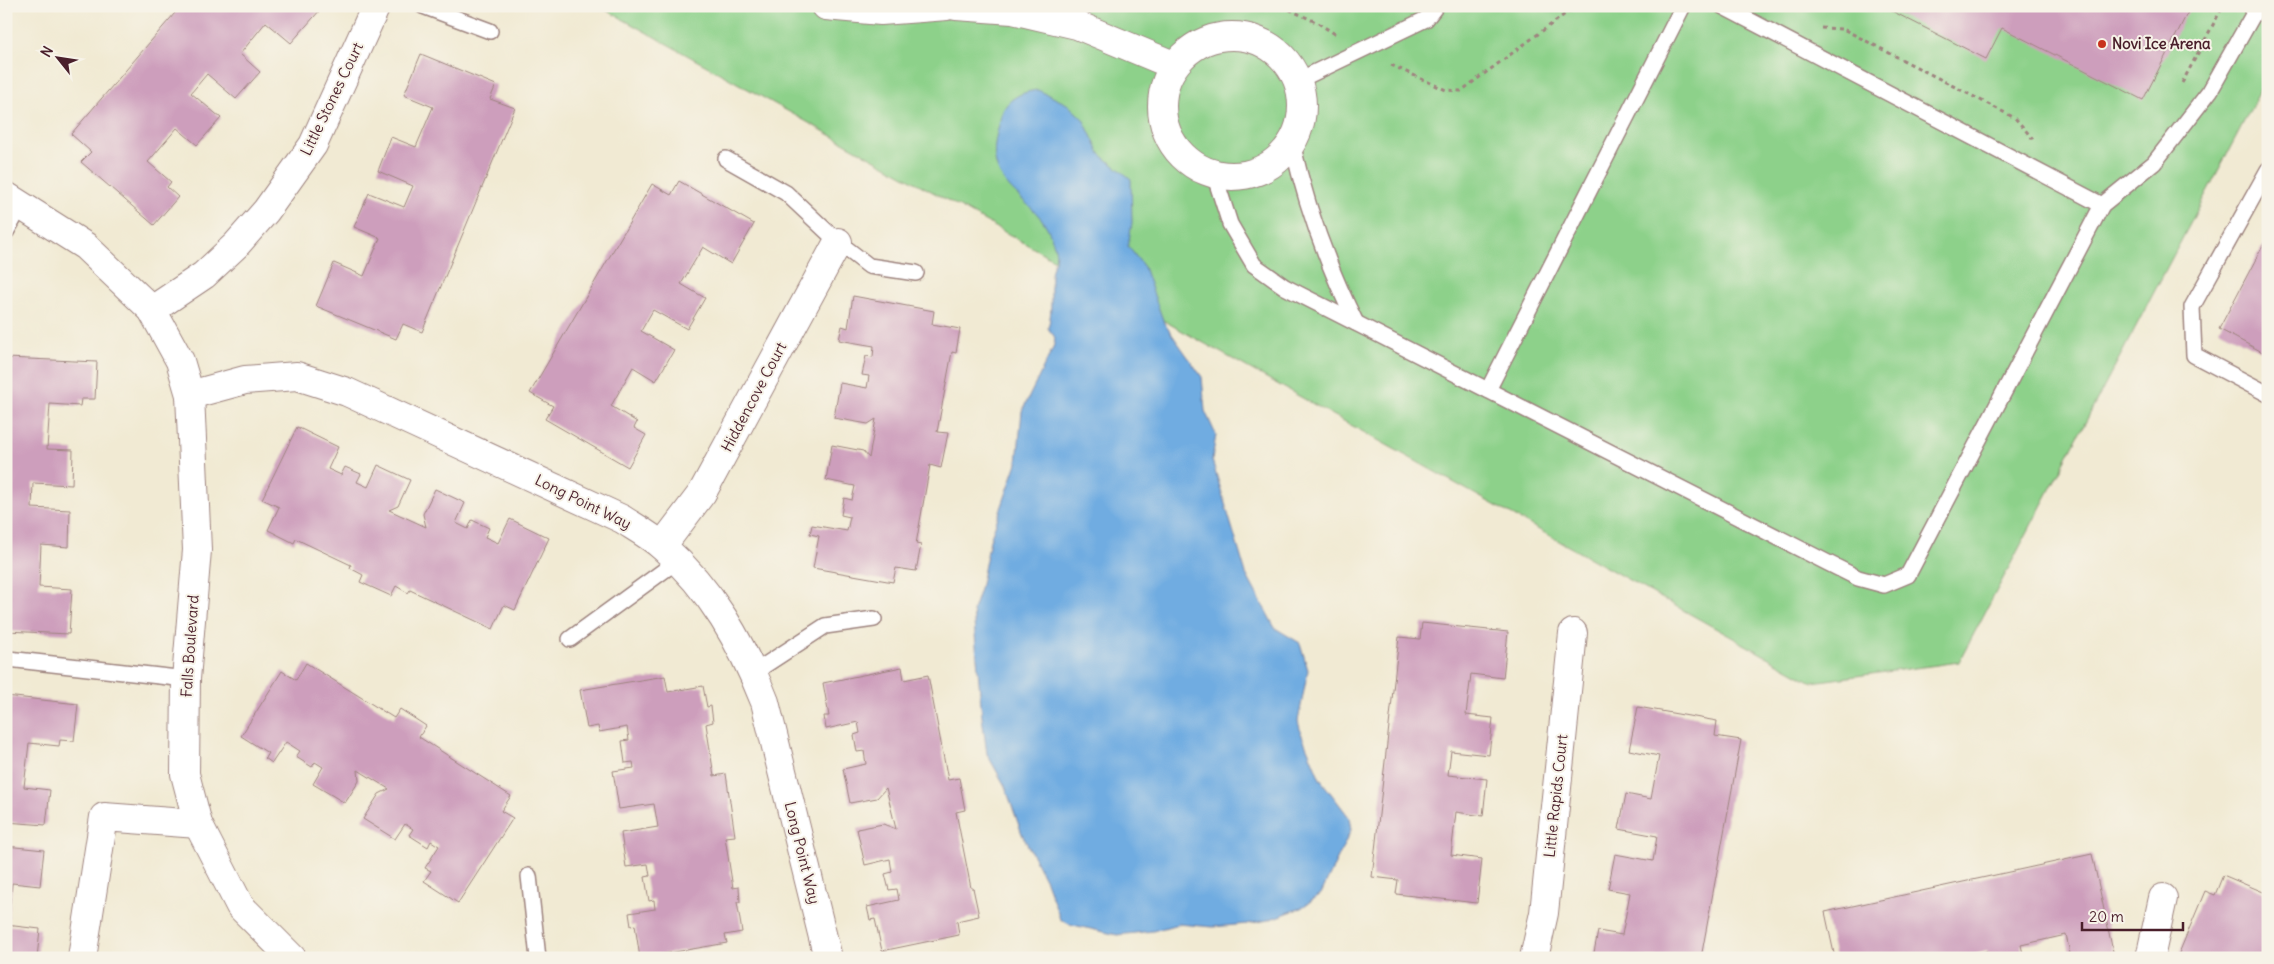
<svg xmlns="http://www.w3.org/2000/svg" width="2274" height="964" font-family="Delius,sans-serif">
  <style>
    .green { fill: #8dd18a; stroke: #6c785a }
    .water { fill: #6face1; stroke: #5c6686 }
    .building { fill: #cd9ebc }
    .lines { fill: none; stroke-linecap: round; stroke-linejoin: round }
    .lane-casing { stroke: #9e847f; stroke-width: 18 }
    .street-casing { stroke: #9e847f; stroke-width: 30 }
    .path { stroke: #9e847f; stroke-width: 3; stroke-dasharray: 4 4; stroke-linecap: butt }
    .lane { stroke: #fff; stroke-width: 15 }
    .street { stroke: #fff; stroke-width: 28 }
    .poi-dot { fill: #c8321e; stroke: #f7f3e8; stroke-width: 2 }
    .labels { text-anchor: middle; stroke-width: 4; stroke-linejoin: round; paint-order: stroke }
    .poi-label { font-size: 15px; font-weight: bold; fill: #4a1f2b; stroke: #f7f3e8; text-anchor: start }
    .street-label { font-size: 15px; fill: #4a1f2b; stroke: #f7f3e8 }
  </style>
  <rect width="100%" height="100%" fill="#f7f3e8"/>
  <filter id="ink" filterUnits="userSpaceOnUse"><feTurbulence type="fractalNoise" baseFrequency=".02" numOctaves="2"/><feDisplacementMap in="SourceGraphic" scale="10" xChannelSelector="R" yChannelSelector="G"/><feConvolveMatrix kernelMatrix="1 2 1 2 8 2 1 2 1" color-interpolation-filters="sRGB"/></filter>
  <filter id="wash" filterUnits="userSpaceOnUse"><feTurbulence type="fractalNoise" baseFrequency=".0096" numOctaves="4" result="noise"/><feDisplacementMap in="SourceGraphic" scale="20" xChannelSelector="R" yChannelSelector="G"/><feGaussianBlur stdDeviation="1.12" result="paint"/><feColorMatrix in="noise" values="0 0 0 0 0 0 0 0 0 0 0 0 0 0 0 0 0 1.4 0 .05"/><feComposite in="paint" operator="in"/></filter>
  <g filter="url(#wash)">
    <rect width="100%" height="100%" fill="#f1ead3"/>
    <path class="green" d="M 599,6 L 2268,6 L 2268,76 L 1959,662 L 1812,682 Z"/>
    <path class="water" d="M 1038,90 L 1067,104 L 1083,119 L 1100,154 L 1131,179 L 1132,223 L 1128,246 L 1144,267 L 1164,323 L 1202,377 L 1205,411 L 1216,435 L 1212,460 L 1246,574 L 1275,628 L 1300,643 L 1308,670 L 1298,721 L 1301,733 L 1320,779 L 1349,817 L 1351,830 L 1321,894 L 1301,908 L 1268,920 L 1247,924 L 1213,927 L 1178,924 L 1153,931 L 1117,935 L 1069,924 L 1060,919 L 1046,881 L 1022,834 L 1005,786 L 987,754 L 982,717 L 973,610 L 980,589 L 990,540 L 1017,463 L 1022,411 L 1053,348 C 1057,334 1054,338 1048,328 C 1053,310 1050,293 1051,275 C 1052,263 1059,259 1054,245 C 1052,239 1049,230 1045,224 C 1031,202 998,187 995,159 C 993,146 997,133 1000,121 C 1003,101 1019,92 1038,90 Z"/>
    <g id="blocks">
      <g class="building">
        <path d="M 181,6 L 319,6 L 321,9 L 291,43 L 266,22 L 240,54 L 260,72 L 236,99 L 207,74 L 191,93 L 221,118 L 197,145 L 177,128 L 148,162 L 171,182 L 167,187 L 178,197 L 154,225 L 81,162 L 91,152 L 71,134 Z"/>
        <path d="M 1882,6 L 2191,6 L 2143,100 L 2002,28 L 1986,59 Z"/>
        <path d="M 421,54 L 496,85 L 490,99 L 515,108 L 422,332 L 403,324 L 396,339 L 316,306 L 334,263 L 364,276 L 380,238 L 354,227 L 369,193 L 404,207 L 413,186 L 378,171 L 391,137 L 416,147 L 433,107 L 404,95 Z"/>
        <path d="M 679,181 L 754,224 L 731,264 L 703,247 L 681,284 L 705,298 L 687,329 L 653,310 L 641,331 L 674,350 L 656,381 L 633,367 L 611,406 L 637,422 L 634,428 L 646,435 L 628,467 L 545,419 L 553,406 L 530,393 L 652,184 L 671,195 Z"/>
        <path d="M 2268,236 L 2268,355 L 2219,329 Z"/>
        <path d="M 853,296 L 934,311 L 932,324 L 960,329 L 956,353 L 952,352 L 937,432 L 948,433 L 941,468 L 930,465 L 916,544 L 921,545 L 916,571 L 896,568 L 893,582 L 813,568 L 819,536 L 810,534 L 812,525 L 847,531 L 850,517 L 841,515 L 844,498 L 852,500 L 855,486 L 826,480 L 832,445 L 863,451 L 869,458 L 876,419 L 868,424 L 834,418 L 840,383 L 867,388 L 869,376 L 862,375 L 866,356 L 873,357 L 874,346 L 839,340 L 842,326 L 848,328 Z"/>
        <path d="M 6,358 L 97,362 L 95,399 L 81,399 L 80,406 L 50,404 L 47,449 L 73,450 L 72,485 L 33,483 L 32,508 L 70,510 L 69,547 L 41,545 L 39,587 L 72,589 L 69,634 L 6,631 Z"/>
        <path d="M 297,427 L 338,447 L 328,469 L 341,475 L 345,467 L 361,474 L 357,482 L 368,487 L 378,465 L 410,480 L 398,506 L 389,510 L 426,527 L 423,514 L 435,489 L 465,503 L 456,523 L 468,529 L 472,520 L 489,528 L 485,537 L 498,543 L 510,519 L 549,538 L 515,610 L 504,605 L 493,629 L 410,590 L 408,593 L 396,586 L 391,596 L 360,582 L 363,575 L 350,568 L 351,565 L 296,539 L 294,543 L 268,530 L 279,507 L 262,499 Z"/>
        <path d="M 1422,623 L 1508,632 L 1503,678 L 1471,674 L 1466,715 L 1493,718 L 1489,755 L 1451,751 L 1448,775 L 1487,779 L 1483,816 L 1456,812 L 1451,855 L 1482,859 L 1477,903 L 1396,894 L 1398,880 L 1372,877 L 1399,637 L 1420,639 Z"/>
        <path d="M 306,663 L 394,718 L 400,709 L 426,726 L 419,737 L 511,796 L 501,811 L 513,818 L 458,903 L 424,881 L 431,871 L 425,868 L 439,846 L 431,841 L 428,847 L 409,835 L 413,829 L 405,824 L 395,839 L 363,819 L 379,794 L 389,789 L 358,770 L 359,781 L 345,803 L 313,784 L 323,767 L 315,762 L 312,767 L 296,757 L 300,751 L 286,742 L 272,763 L 265,758 L 268,753 L 241,736 L 282,671 L 296,680 Z"/>
        <path d="M 902,667 L 904,680 L 928,675 L 948,780 L 959,778 L 965,810 L 956,812 L 971,888 L 973,888 L 979,916 L 957,921 L 959,935 L 882,951 L 875,919 L 870,920 L 867,907 L 899,900 L 897,889 L 889,890 L 885,874 L 892,872 L 890,859 L 865,865 L 857,829 L 883,824 L 896,829 L 886,788 L 877,798 L 850,803 L 843,769 L 866,764 L 864,751 L 857,752 L 854,735 L 860,733 L 858,722 L 826,729 L 824,716 L 829,716 L 823,683 Z"/>
        <path d="M 665,676 L 668,692 L 703,686 L 707,707 L 711,706 L 713,722 L 706,724 L 714,776 L 726,774 L 735,836 L 725,837 L 733,888 L 739,887 L 740,902 L 737,902 L 742,932 L 725,935 L 727,943 L 640,958 L 635,925 L 631,926 L 629,913 L 655,909 L 654,900 L 649,901 L 645,877 L 650,876 L 648,864 L 626,867 L 621,833 L 658,827 L 654,804 L 619,809 L 613,771 L 634,768 L 633,762 L 625,763 L 622,741 L 629,740 L 627,727 L 599,732 L 598,726 L 587,728 L 580,690 Z"/>
        <path d="M 6,696 L 78,704 L 74,741 L 60,740 L 59,746 L 29,743 L 24,787 L 50,790 L 46,825 L 6,822 Z"/>
        <path d="M 1638,707 L 1717,721 L 1715,736 L 1741,740 L 1701,958 L 1593,958 L 1598,931 L 1622,935 L 1630,893 L 1608,889 L 1615,854 L 1653,861 L 1657,836 L 1619,829 L 1626,794 L 1651,799 L 1659,756 L 1629,750 Z"/>
        <path d="M 6,846 L 44,850 L 40,886 L 12,883 L 8,924 Z"/>
        <path d="M 2092,854 L 2114,956 L 2105,958 L 2071,958 L 2066,935 L 2021,945 L 2024,958 L 1989,958 L 1987,951 L 1962,958 L 1835,958 L 1825,912 Z"/>
        <path d="M 2223,875 L 2268,894 L 2268,958 L 2177,958 L 2205,891 L 2215,895 Z"/>
        <path d="M 6,925 L 40,929 L 37,958 L 6,958 Z"/>
      </g>
    </g>
  </g>
  <g filter="url(#ink)">
    <use href="#blocks" fill-opacity="0" stroke="#9e847f" stroke-width="1"/>
    <g class="lines">
      <defs>
        <g id="lane">
          <path d="M 423,6 L 490,31"/>
          <path d="M 1722,6 L 2102,205"/>
          <path d="M 1299,80 L 1426,19 L 1436,6"/>
          <path d="M 1292,143 C 1306,205 1328,267 1356,323"/>
          <path d="M 726,159 L 786,193 L 838,242 L 869,266 L 916,273"/>
          <path d="M 2268,170 L 2192,307 L 2194,355 L 2268,394"/>
          <path d="M 1214,174 L 1230,224 L 1254,265 L 1285,287 L 1828,563 L 1858,578 L 1884,585 L 1908,575 L 2102,205 L 2154,163 L 2210,91 L 2258,6"/>
          <path d="M 6,232 L 21,206"/>
          <path d="M 1488,390 L 1683,6"/>
          <path d="M 570,639 L 677,561"/>
          <path d="M 8,659 L 186,679"/>
          <path d="M 753,673 L 825,626 L 874,619"/>
          <path d="M 529,876 L 538,958"/>
        </g>
        <g id="street">
          <path d="M 826,6 L 881,11 L 947,6"/>
          <path d="M 956,6 L 1013,10 L 1077,25 L 1173,65"/>
          <circle cx="1232" cy="106" r="70"/>
          <path d="M 6,196 L 85,246 L 152,310 L 180,361 L 190,395 L 197,550 L 186,679 L 185,774 L 198,824 L 240,906 L 292,958"/>
          <path d="M 152,310 L 204,275 L 236,245 L 266,211 L 313,145 L 376,6"/>
          <path d="M 190,395 L 245,380 L 297,376 L 347,392 L 622,519 C 636,528 651,536 663,547 C 712,590 741,642 765,702 L 828,958"/>
          <path d="M 662,546 L 702,493 L 838,242"/>
          <path d="M 82,958 L 104,817 L 198,824"/>
          <path d="M 1534,958 L 1544,913 L 1573,633"/>
          <path d="M 2150,958 L 2163,898"/>
        </g>
      </defs>
      <use href="#lane" class="lane-casing"/>
      <use href="#street" class="street-casing"/>
      <g class="path">
        <path d="M 1141,6 L 1152,10 L 1186,6"/>
        <path d="M 1282,6 L 1318,23 L 1335,34"/>
        <path d="M 1821,28 L 1843,29 L 2015,118 L 2033,139"/>
        <path d="M 1391,65 L 1446,90 L 1461,91 L 1576,6"/>
        <path d="M 2182,83 L 2223,6"/>
      </g>
      <use href="#lane" class="lane"/>
      <use href="#street" class="street"/>
    </g>
  </g>
  <circle class="poi-dot" cx="2102" cy="44" r="5"/>
  <g class="labels">
    <g class="poi-label">
      <text x="2112" y="49">Novi Ice Arena</text>
    </g>
    <g class="street-label">
      <text transform="translate(332 99) rotate(-64)" y="5">Little Stones Court</text>
      <text transform="translate(754 397) rotate(-62)" y="5">Hiddencove Court</text>
      <text transform="translate(583 502) rotate(26)" y="5">Long Point Way</text>
      <text transform="translate(190 646) rotate(-86)" y="5">Falls Boulevard</text>
      <text transform="translate(1556 796) rotate(-84)" y="5">Little Rapids Court</text>
      <text transform="translate(802 853) rotate(76)" y="5">Long Point Way</text>
    </g>
  </g>
  <rect width="2274" height="964" fill="none" stroke="#f7f3e8" stroke-width="25"/>
  <g transform="translate(58 58) rotate(300)" stroke="#f7f3e8" stroke-width="4" paint-order="stroke">
  <path d="M0-4L9 19L0 12L-9 19Z" fill="#4a1f2b"/>
  <text y="-8" font-size="14" font-weight="bold" text-anchor="middle" fill="#4a1f2b">N</text>
  </g>
  <path d="M2082 922v8h101v-8" fill="none" stroke="#4a1f2b" stroke-width="2.5"/>
  <text x="2089" y="922" font-size="15" fill="#4a1f2b" stroke="#f7f3e8" stroke-width="4" paint-order="stroke">20 m</text>
</svg>
